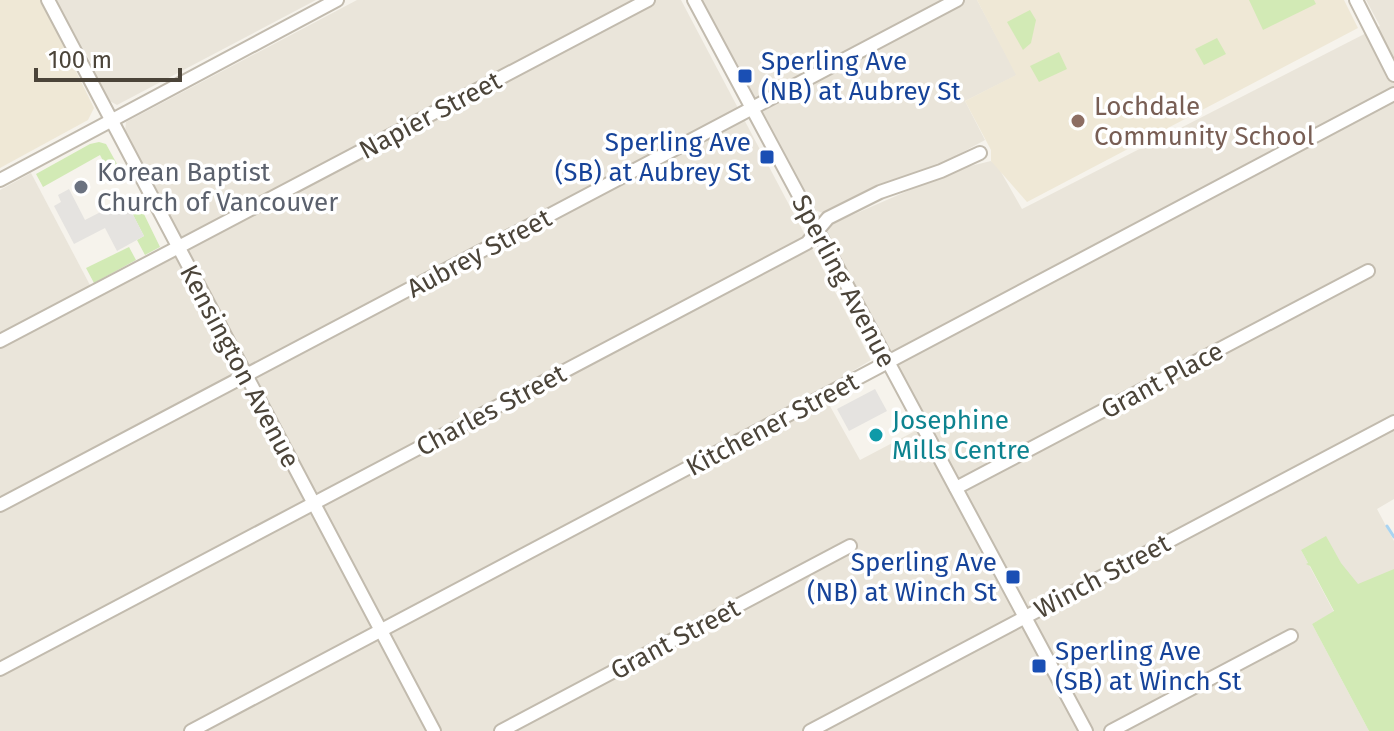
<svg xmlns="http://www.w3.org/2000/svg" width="1394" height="731" font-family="'Fira Sans',sans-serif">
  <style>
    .residential { fill: #eae5da }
    .education { fill: #efe8d6 }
    .green { fill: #d2eab5 }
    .parking { fill: #e5e3e0 }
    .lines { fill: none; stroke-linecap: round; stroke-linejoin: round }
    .stream { stroke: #a9d4f2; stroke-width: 3 }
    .minor-casing { stroke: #c2bbae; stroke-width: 16 }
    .minor { stroke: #fff; stroke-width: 12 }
    .transit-dot { fill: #1a4fb4; stroke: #fff; stroke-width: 3 }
    .education-dot { fill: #8d6e63; stroke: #fff; stroke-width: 3 }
    .worship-dot { fill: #6b7280; stroke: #fff; stroke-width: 3 }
    .culture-dot { fill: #0f9aa8; stroke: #fff; stroke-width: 3 }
    .labels { text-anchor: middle; stroke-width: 7; stroke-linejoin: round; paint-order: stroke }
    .transit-label { font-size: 26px; fill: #164399; stroke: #fff; text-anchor: start }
    .education-label { font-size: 26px; fill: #785e54; stroke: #fff; text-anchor: start }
    .street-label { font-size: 26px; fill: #4b4439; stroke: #fff }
    .worship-label { font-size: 26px; fill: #5b616d; stroke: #fff; text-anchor: start }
    .culture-label { font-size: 26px; fill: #0d838f; stroke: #fff; text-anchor: start }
  </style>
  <rect width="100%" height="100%" fill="#f6f3ec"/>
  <g class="residential">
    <path d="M 57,0 L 316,0 L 117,105 L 106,99 L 93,73 L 94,68 L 63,14 L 60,13 Z"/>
    <path d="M 357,0 L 681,0 L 871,360 L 821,390 L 860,460 L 917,430 L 1078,731 L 0,731 L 0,348 L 187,249 L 175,231 L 125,132 L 126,122 Z"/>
    <path d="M 701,0 L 944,0 L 763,96 L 779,99 L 965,0 L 977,0 L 1017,75 L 965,101 L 985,140 L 954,157 L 825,214 L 813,209 Z"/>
    <path d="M 1366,0 L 1394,0 L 1394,499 L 1377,509 L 1394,541 L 1394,581 L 1360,598 L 1301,550 L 1334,612 L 1312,624 L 1369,731 L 1087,731 L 828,237 L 827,226 L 958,169 L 991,161 L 997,165 L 1022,209 L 1380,26 Z"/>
    <path d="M 31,173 L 91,287 L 0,334 L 0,190 Z"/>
  </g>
  <g class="education">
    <path d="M 0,0 L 41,0 L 94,108 L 88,120 L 0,168 Z"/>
    <path d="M 977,0 L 1344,0 L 1358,28 L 1027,202 L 991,161 L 991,150 L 965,101 L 1016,75 Z"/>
  </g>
  <g class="green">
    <path d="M 1249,0 L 1314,0 L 1316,4 L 1263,30 Z"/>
    <path d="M 1030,10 L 1036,20 L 1031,43 L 1023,50 L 1007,22 Z"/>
    <path d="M 1217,38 L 1226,54 L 1204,65 L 1195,49 Z"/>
    <path d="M 1059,52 L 1067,69 L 1039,82 L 1030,66 Z"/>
    <path d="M 99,142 L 106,144 L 123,175 L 110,182 L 106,174 L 109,172 L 100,155 L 43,187 L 36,174 L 90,144 Z"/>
    <path d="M 141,208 L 160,247 L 145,255 L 137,240 L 144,236 L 132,213 Z"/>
    <path d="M 129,247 L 136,260 L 94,283 L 86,268 Z"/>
    <path d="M 1326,536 L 1341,563 L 1358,584 L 1394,569 L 1394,731 L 1369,731 L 1312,624 L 1334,611 L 1310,566 L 1306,564 L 1308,563 L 1301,550 Z"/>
  </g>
  <g class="parking">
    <path d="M 69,189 L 85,220 L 120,202 L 127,203 L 144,236 L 117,251 L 105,228 L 74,244 L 54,206 L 61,202 L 58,195 Z"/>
    <path d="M 875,389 L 887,411 L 849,431 L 837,409 Z"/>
  </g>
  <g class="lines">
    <path class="stream" d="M 1387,526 L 1394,537"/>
    <defs>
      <g id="minor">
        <path d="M 48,0 L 434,731"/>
        <path d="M 694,0 L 1086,731"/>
        <path d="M 1356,0 L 1394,75"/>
        <path d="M 0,180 L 337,0"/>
        <path d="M 0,341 L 648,0"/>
        <path d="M 956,488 L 1368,271"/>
        <path d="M 0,505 L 957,0"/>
        <path d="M 0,669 L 807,243 L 828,218 L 880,192 L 941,171 L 980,153"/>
        <path d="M 191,731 L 1394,94"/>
        <path d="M 501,731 L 850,546"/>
        <path d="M 810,731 L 1394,422"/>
        <path d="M 1111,731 L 1291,636"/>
      </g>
    </defs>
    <use href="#minor" class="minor-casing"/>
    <use href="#minor" class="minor"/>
  </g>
  <g class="transit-dot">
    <rect x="737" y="68" width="16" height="16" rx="4"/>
    <rect x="759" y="149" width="16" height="16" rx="4"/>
    <rect x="1005" y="569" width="16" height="16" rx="4"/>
    <rect x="1031" y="658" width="16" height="16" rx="4"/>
  </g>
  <circle class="education-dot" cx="1078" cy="121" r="8"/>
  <circle class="worship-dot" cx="81" cy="187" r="8"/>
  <circle class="culture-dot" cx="876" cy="435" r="8"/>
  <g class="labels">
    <g class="transit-label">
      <text x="761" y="70">Sperling Ave<tspan x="761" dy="30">(NB) at Aubrey St</tspan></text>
      <text x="751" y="151" text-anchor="end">Sperling Ave<tspan x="751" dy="30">(SB) at Aubrey St</tspan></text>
      <text x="997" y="571" text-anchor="end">Sperling Ave<tspan x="997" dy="30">(NB) at Winch St</tspan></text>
      <text x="1055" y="660">Sperling Ave<tspan x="1055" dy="30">(SB) at Winch St</tspan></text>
    </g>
    <g class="education-label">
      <text x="1094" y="115">Lochdale<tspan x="1094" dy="30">Community School</tspan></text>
    </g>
    <g class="street-label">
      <text transform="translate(430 115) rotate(-28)" y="9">Napier Street</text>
      <text transform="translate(479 253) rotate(-28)" y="9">Aubrey Street</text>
      <text transform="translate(844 281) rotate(62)" y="9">Sperling Avenue</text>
      <text transform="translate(240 366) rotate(62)" y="9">Kensington Avenue</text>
      <text transform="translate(1162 380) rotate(-28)" y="9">Grant Place</text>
      <text transform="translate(491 410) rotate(-28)" y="9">Charles Street</text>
      <text transform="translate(772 424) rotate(-28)" y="9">Kitchener Street</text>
      <text transform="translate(1102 576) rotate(-28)" y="9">Winch Street</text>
      <text transform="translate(675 639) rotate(-28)" y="9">Grant Street</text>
    </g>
    <g class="worship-label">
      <text x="97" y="181">Korean Baptist<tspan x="97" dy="30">Church of Vancouver</tspan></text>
    </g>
    <g class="culture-label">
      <text x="892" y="429">Josephine<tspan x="892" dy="30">Mills Centre</tspan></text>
    </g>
  </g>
  <path d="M36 68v12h144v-12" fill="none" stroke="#4b4439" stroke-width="4"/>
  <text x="48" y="68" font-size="24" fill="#4b4439" stroke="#ffffff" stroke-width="6" paint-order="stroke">100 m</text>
</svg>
